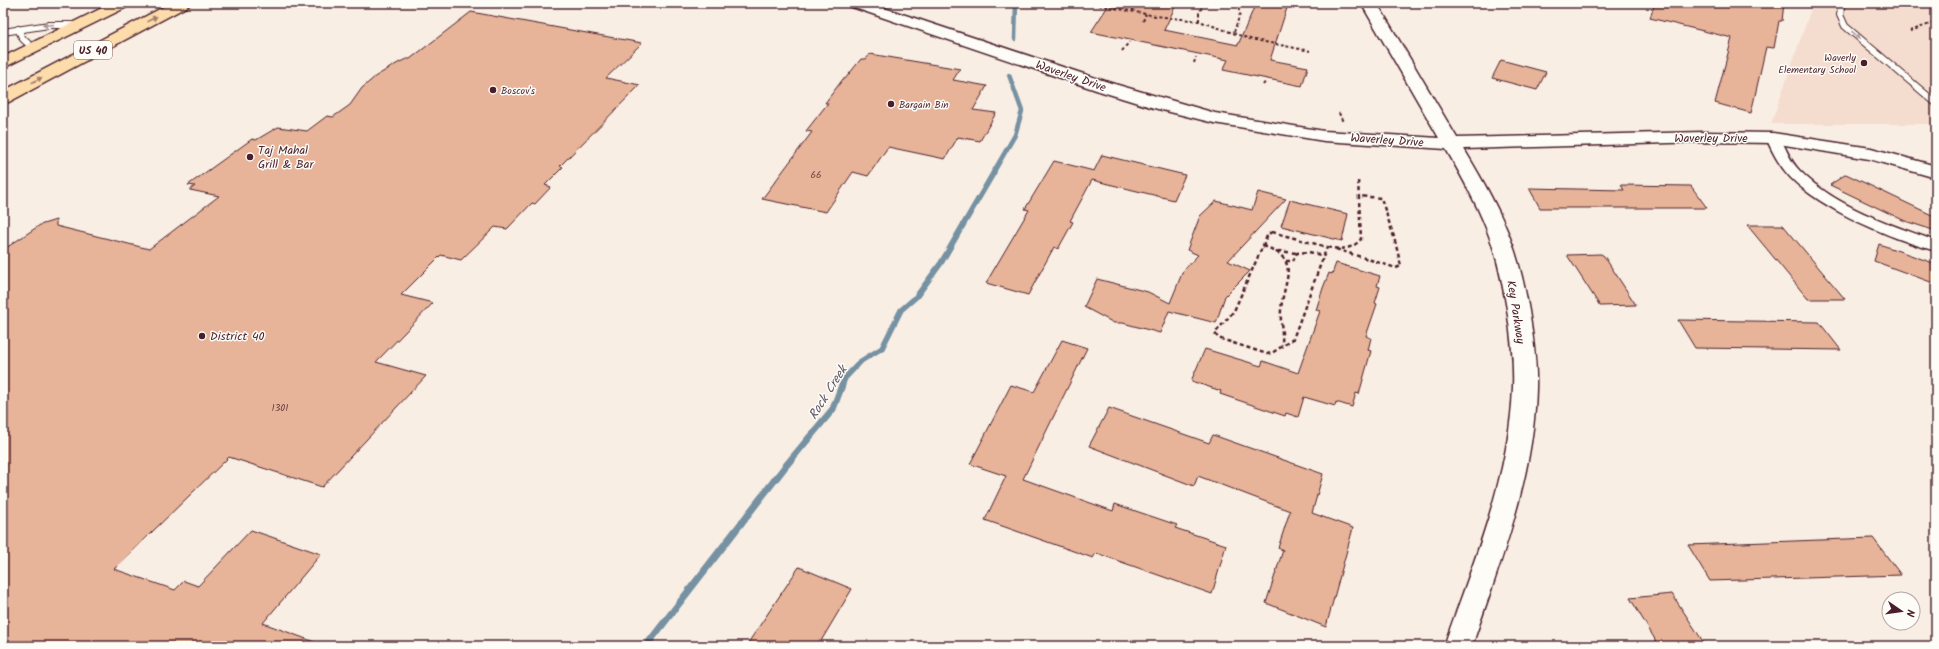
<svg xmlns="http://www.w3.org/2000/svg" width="1939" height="649" font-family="Kalam,sans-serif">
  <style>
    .built { fill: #f4ddce }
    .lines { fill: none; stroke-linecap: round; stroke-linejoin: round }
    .stream-far2 { stroke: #7591a2; stroke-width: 4.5 }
    .stream-far1 { stroke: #7591a2; stroke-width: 5.5 }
    .stream { stroke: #7591a2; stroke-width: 7 }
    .building { fill: #e7b499; stroke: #4a1f2b }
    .lane-casing { stroke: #4a1f2b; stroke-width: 8 }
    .street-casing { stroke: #4a1f2b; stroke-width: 3 }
    .secondary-casing { stroke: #4a1f2b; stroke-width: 3 }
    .primary-casing { stroke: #4a1f2b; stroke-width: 3 }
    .path-far1 { stroke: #4a1f2b; stroke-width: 2; stroke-dasharray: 3 2.5; stroke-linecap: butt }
    .path { stroke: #4a1f2b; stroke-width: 2.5; stroke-dasharray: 4 3; stroke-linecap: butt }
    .lane { stroke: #fdfcf7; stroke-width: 6 }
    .street { fill: #fdfcf7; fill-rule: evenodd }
    .secondary { fill: #fdfcf7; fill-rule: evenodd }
    .primary { fill: #fddcac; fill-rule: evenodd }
    .oneway { fill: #a47e6c }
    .oneway2 { fill: #ac999b }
    .poi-dot { fill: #4a1f2b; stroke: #fdfcf7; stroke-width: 1.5 }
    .labels { text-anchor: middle; stroke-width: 3; stroke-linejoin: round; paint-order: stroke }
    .far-poi-label { font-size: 10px; fill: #4a1f2b; stroke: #fdfcf7; text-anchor: start }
    .number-label { font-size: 10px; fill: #714446 }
    .shield { fill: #fdfcf7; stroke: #806168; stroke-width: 1 }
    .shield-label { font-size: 11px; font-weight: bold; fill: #4a1f2b }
    .street-label { font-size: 12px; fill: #4a1f2b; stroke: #fdfcf7 }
    .poi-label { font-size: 12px; fill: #4a1f2b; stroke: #fdfcf7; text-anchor: start }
    .water-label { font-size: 13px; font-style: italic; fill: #5f5867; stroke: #fdfcf7 }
  </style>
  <rect width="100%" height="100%" fill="#f9eee4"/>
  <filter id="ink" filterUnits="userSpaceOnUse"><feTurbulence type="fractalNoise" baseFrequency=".025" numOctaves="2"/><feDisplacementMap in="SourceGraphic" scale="8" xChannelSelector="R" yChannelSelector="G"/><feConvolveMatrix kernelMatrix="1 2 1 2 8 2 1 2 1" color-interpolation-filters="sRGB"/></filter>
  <g filter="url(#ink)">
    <path class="built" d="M 1813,3 L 1936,3 L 1936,124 L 1771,124 Z"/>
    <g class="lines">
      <g class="stream-far2">
        <path d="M 1015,39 L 1016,3"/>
        <path d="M 993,173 L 1015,135 L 1022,111 L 1009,75"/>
      </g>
      <path class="stream-far1" d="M 842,386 L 845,378 L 861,361 L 882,348 L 901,310 L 916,297 L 941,263 L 994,172"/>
      <path class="stream" d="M 646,646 L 784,468 L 833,409 L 842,385"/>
    </g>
    <g class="building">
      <path d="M 1110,3 L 1177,3 L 1164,30 L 1238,45 L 1256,3 L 1287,8 L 1270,60 L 1308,67 L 1302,86 L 1223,70 L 1228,60 L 1091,32 Z"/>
      <path d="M 1655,3 L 1784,3 L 1782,21 L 1779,21 L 1774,48 L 1766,47 L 1751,113 L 1715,103 L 1732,38 L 1650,18 Z"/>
      <path d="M 471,12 L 642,43 L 606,78 L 640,85 L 560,166 L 563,167 L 545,185 L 551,187 L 535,204 L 532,203 L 507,229 L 495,227 L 461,260 L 441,255 L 401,295 L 433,303 L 376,362 L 426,376 L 322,487 L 229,457 L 114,569 L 175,590 L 184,581 L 198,586 L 251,530 L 321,554 L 263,623 L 320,644 L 320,646 L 3,646 L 3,250 L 40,225 L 56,220 L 56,226 L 149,249 L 219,196 L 190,190 L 195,186 L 188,185 L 252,139 L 256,140 L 278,127 L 307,131 L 327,116 L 333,117 L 350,105 L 362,88 L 376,76 L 398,63 L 406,59 L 410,59 Z"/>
      <path d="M 870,54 L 960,69 L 953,80 L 987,86 L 973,110 L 996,113 L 980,141 L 958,137 L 945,159 L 888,147 L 868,176 L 853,172 L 826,212 L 762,199 L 812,132 L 806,131 L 828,103 L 825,103 L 843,79 L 845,79 L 861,59 L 866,59 Z"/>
      <path d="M 1501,60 L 1546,72 L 1537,90 L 1492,78 Z"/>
      <path d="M 1102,155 L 1185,175 L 1174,200 L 1092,180 L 1070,221 L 1073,222 L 1058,249 L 1054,247 L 1028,295 L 986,283 L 1029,210 L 1025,209 L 1054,161 L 1094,171 Z"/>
      <path d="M 1846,174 L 1936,217 L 1936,231 L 1905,221 L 1830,185 Z"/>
      <path d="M 1621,185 L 1691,186 L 1707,208 L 1540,208 L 1529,188 L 1624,190 Z"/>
      <path d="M 1258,192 L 1286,199 L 1228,261 L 1250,271 L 1225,296 L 1216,323 L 1169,311 L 1160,333 L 1123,323 L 1114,323 L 1084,307 L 1097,279 L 1148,292 L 1170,303 L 1183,271 L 1198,255 L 1187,250 L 1200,216 L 1216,201 L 1252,210 Z"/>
      <path d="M 1290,200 L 1348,214 L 1342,241 L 1281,226 Z"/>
      <path d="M 1747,225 L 1783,225 L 1845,299 L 1808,299 Z"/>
      <path d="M 1879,244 L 1936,264 L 1936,284 L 1874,261 Z"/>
      <path d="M 1601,254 L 1604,256 L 1636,305 L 1600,306 L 1567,255 Z"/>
      <path d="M 1336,263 L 1380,276 L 1377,286 L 1380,287 L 1375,303 L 1377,304 L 1366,336 L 1371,338 L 1368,350 L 1371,351 L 1359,394 L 1356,393 L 1352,407 L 1336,402 L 1335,406 L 1304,397 L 1298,417 L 1286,413 L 1285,416 L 1220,394 L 1221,391 L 1191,381 L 1205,349 L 1261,366 L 1263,361 L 1298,373 L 1320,311 L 1316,310 L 1323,288 L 1329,273 L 1332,274 Z"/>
      <path d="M 1678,320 L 1819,322 L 1841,350 L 1695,348 Z"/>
      <path d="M 1062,340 L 1087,348 L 1023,479 L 1113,511 L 1115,504 L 1177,525 L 1175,528 L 1226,545 L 1212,594 L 1096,553 L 1093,558 L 985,520 L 1006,476 L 970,464 L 1011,385 L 1034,392 Z"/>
      <path d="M 1109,408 L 1209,443 L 1213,435 L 1323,474 L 1312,513 L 1353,528 L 1326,627 L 1266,603 L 1283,550 L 1278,548 L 1290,511 L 1198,476 L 1194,486 L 1089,446 Z"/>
      <path d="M 1873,538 L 1901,575 L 1710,581 L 1688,545 Z"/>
      <path d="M 799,567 L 852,589 L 818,646 L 746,646 Z"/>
      <path d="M 1672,594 L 1706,646 L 1659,646 L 1630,598 Z"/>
    </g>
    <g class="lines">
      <defs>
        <g id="lane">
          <path d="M 1842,3 L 1840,15 L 1845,26 L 1936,103"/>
          <path d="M 18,29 L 23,39 L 33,48"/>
          <path d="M 3,32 L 49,25 L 78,25"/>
        </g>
        <path id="street" d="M 1773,134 L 1778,135 C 1787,148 1788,159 1800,171 C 1836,207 1889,224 1936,241 L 1936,251 C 1892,239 1822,210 1790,177 C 1779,165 1773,153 1766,138 L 1768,135 Z"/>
        <path id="secondary" d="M 846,3 L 869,3 L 1111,83 L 1215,113 L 1324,131 L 1439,138 L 1361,3 L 1377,3 L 1457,138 L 1703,132 L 1773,133 L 1871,148 L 1936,166 L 1936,178 L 1869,159 L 1773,143 L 1703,142 L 1464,149 C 1482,179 1500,210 1512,243 C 1520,265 1525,288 1529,311 C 1533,336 1537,363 1536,389 C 1534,477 1500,563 1472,646 L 1444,646 C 1473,563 1510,476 1513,387 C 1514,361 1511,335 1507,309 C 1503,287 1499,265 1492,244 C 1481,211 1463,179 1446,149 L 1324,141 L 1214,123 L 1154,108 L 1099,91 L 849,6 Z"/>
        <g id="primary">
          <path d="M 112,3 L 132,3 L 129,6 L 3,68 L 3,57 Z"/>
          <path d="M 171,3 L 191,3 L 188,6 L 9,102 L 3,103 L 3,91 Z"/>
        </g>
      </defs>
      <use href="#lane" class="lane-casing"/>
      <use href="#street" class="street-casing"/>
      <use href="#secondary" class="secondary-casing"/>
      <use href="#primary" class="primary-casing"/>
      <g class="path-far1">
        <path d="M 1129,4 L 1135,12"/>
        <path d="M 1099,5 L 1156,16 L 1199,21 L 1250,39 L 1310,51"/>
        <path d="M 1118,7 L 1129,3"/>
        <path d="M 1143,21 L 1146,14"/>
        <path d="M 1199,21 L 1199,13 L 1204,3"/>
        <path d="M 1910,31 L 1936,22"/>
        <path d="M 1234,32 L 1240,14 L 1237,3"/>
        <path d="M 1122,51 L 1129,42"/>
        <path d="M 1194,63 L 1196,57"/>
        <path d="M 1263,85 L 1266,81"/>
        <path d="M 1339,113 L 1343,122"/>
      </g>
      <g class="path">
        <path d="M 1272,232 L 1327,247 L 1293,339 L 1272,353 L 1267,354 L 1218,338 L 1215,333 L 1234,311 L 1268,234 Z"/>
        <path d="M 1263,246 C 1303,259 1283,281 1281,310 C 1280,322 1283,333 1282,345"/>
        <path d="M 1327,247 C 1340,250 1352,250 1361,239 L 1358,180"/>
        <path d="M 1336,249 L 1396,268 L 1401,266 L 1394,237 L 1381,198 L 1359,196"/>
        <path d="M 1278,251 L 1296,253"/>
        <path d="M 1286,261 L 1293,261 L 1297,253 L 1309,252 L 1324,256"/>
      </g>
      <use href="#lane" class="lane"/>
      <use href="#street" class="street"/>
      <use href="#secondary" class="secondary"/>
      <use href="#primary" class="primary"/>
    </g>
    <defs><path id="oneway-solid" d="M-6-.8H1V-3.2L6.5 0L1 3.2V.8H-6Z"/></defs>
    <g class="oneway">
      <use href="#oneway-solid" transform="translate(152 19) rotate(-27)"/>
      <use href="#oneway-solid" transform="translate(37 80) rotate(-28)"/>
    </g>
    <g class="oneway2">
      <use href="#oneway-solid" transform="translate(48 25) rotate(176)"/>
      <use href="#oneway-solid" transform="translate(1856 35) rotate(40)"/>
    </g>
  </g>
  <g class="poi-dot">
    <circle cx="1864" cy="63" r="4"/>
    <circle cx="493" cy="90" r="4"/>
    <circle cx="891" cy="104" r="4"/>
    <circle cx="250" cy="157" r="4"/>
    <circle cx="202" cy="336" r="4"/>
  </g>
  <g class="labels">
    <g class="far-poi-label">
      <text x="1856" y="61" text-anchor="end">Waverly<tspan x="1856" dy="12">Elementary School</tspan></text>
      <text x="501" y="94">Boscov's</text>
      <text x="899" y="108">Bargain Bin</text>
    </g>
    <g class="number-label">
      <text x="816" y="178">66</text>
      <text x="280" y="411">1301</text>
    </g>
    <rect class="shield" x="74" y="41" width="38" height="18" rx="3"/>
    <g class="shield-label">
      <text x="93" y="54">US 40</text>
    </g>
    <g class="street-label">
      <text transform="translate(1071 76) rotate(19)" y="4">Waverley Drive</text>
      <text x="1711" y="142">Waverley Drive</text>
      <text transform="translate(1387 140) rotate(4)" y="4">Waverley Drive</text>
      <text transform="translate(1516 312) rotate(81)" y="4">Key Parkway</text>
    </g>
    <g class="poi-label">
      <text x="258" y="154">Taj Mahal<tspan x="258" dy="14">Grill &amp; Bar</tspan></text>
      <text x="210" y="340">District 40</text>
    </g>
    <g class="water-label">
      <text transform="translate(827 392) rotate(-58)" y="5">Rock Creek</text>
    </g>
  </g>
  <rect width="1939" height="649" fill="none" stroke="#fdfcf7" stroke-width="16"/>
  <rect x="8" y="8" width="1923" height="633" fill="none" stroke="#4a1f2b" stroke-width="1.5" filter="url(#ink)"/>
  <g transform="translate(1901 611) rotate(103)"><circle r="19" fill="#fdfcf7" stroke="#b5a4a5"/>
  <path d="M0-3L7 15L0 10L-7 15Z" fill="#4a1f2b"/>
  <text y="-6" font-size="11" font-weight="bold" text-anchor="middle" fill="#4a1f2b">N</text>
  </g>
</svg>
